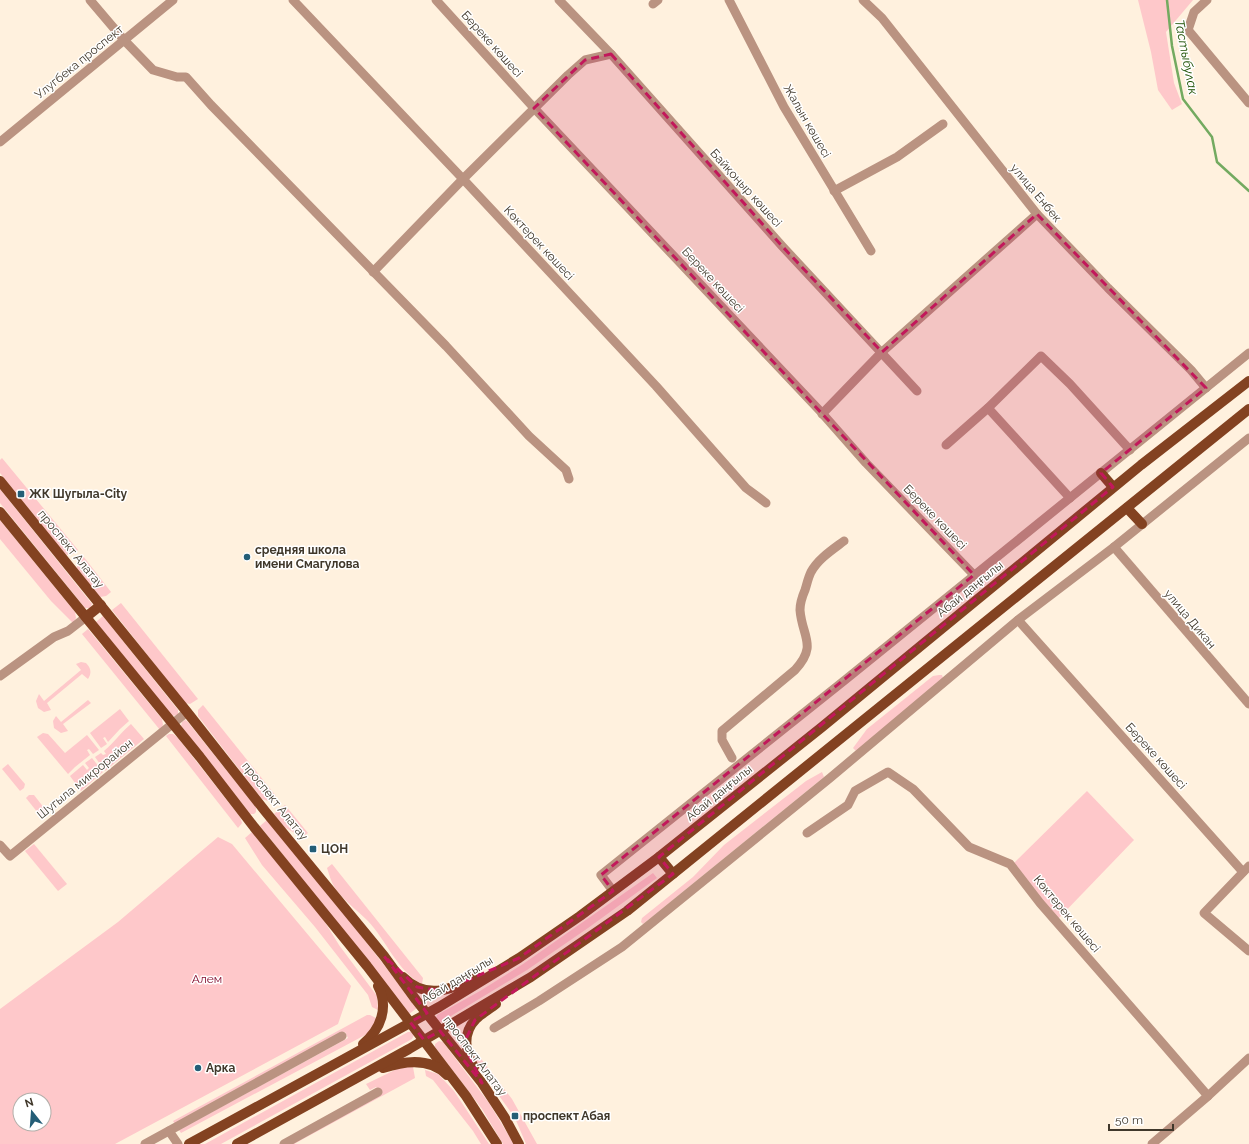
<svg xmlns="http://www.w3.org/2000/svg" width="1249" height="1144" font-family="Raleway,sans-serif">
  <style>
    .green { fill: #fec8ca; fill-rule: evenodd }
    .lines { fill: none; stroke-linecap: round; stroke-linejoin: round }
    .stream { stroke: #73aa60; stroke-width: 2.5 }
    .minor { stroke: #ba9381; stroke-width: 9 }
    .major { stroke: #834221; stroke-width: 10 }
    .marked { fill: #c2185b; fill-opacity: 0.2; stroke: #c2185b; stroke-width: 3; stroke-dasharray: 8 5; stroke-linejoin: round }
    .poi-dot { fill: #245e77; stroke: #fff; stroke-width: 1.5 }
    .labels { text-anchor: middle; stroke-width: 3; stroke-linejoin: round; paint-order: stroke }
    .street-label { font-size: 12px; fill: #40382b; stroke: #fff }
    .poi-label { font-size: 12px; font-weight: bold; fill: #40382b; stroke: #fff; text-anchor: start }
    .park-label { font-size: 12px; fill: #7f0628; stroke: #fff }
    .water-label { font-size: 13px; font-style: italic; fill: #1b4f00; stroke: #fff }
  </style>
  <rect width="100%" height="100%" fill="#fff1de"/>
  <g class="green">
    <path d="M 1138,0 L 1193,0 L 1166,32 L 1174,83 L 1182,104 L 1172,110 L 1158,90 L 1151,52 Z"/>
    <path d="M 2,458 L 78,550 C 74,553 70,557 65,554 L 0,473 L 0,460 Z"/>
    <path d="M 0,489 L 92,604 L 90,608 L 85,608 L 0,503 Z"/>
    <path d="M 0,520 L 75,612 L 76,618 L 73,623 L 51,601 L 0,539 Z"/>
    <path d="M 83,556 L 111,592 L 106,596 L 100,597 L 77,569 L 77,562 Z"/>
    <path d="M 121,603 L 198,699 L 190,704 L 185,703 L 112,610 Z"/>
    <path d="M 103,616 L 178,710 L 178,715 L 172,716 L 96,622 Z"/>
    <path d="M 88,629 L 162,719 L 163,725 L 160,730 L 82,634 Z"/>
    <path d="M 81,662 L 86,663 C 91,668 92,673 88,679 L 82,674 L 47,703 L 51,710 L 44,712 L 38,708 L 36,701 L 39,694 L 44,701 L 81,670 L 76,664 Z"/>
    <path d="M 939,675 L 942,675 L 943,678 L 856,751 L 853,748 L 867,729 L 933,676 Z"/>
    <path d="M 88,700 L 91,703 L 63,724 L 68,731 L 61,733 L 54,728 L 53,721 L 56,716 L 61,722 Z"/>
    <path d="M 203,705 L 276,796 L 268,801 L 262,799 L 198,716 L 198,710 Z"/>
    <path d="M 120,709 L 129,721 L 120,729 L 108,742 L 105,737 L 103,738 L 107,744 L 101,748 L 90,733 Z"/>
    <path d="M 185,720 L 187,721 L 256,807 L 256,812 L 254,814 L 250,814 L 181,726 L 182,722 Z"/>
    <path d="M 131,724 L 144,739 L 105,771 L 95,757 L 101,753 L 103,755 L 106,754 L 104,751 C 114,743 121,732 131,724 Z"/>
    <path d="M 43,733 L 48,734 L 65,753 L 87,735 L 99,750 L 93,754 L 89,749 L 87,750 L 90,755 L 75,767 L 68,774 L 37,737 Z"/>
    <path d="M 169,734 L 173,734 L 178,738 L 240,817 L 242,823 L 238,828 L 166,736 Z"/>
    <path d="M 92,758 L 103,772 L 81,791 L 70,776 L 83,765 L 87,770 L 89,768 L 85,763 Z"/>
    <path d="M 8,764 L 25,784 L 24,788 L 20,791 L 2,769 Z"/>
    <path d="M 822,772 L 824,777 L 652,917 L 643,924 L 641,922 L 642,918 L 693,877 L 724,845 L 806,781 Z"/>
    <path d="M 1087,791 L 1134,840 L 1057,920 L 1014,863 Z"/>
    <path d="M 29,795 L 34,795 L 48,813 L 42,818 L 26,798 Z"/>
    <path d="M 285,805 L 308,833 L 302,837 L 284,827 L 274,814 Z"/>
    <path d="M 267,820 C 319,881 368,944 417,1008 L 409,1014 L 260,826 Z"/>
    <path d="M 252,832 L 323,919 L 339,945 L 377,996 L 378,1010 L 372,1007 L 368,995 L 315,927 L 262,865 L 245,838 Z"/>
    <path d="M 218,837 L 232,844 L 351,986 L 338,1024 L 115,1144 L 0,1144 L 0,1009 L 118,922 ZM 20,1100 L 44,1100 L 44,1124 L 20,1124 Z"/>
    <path d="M 34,844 L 67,884 L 58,891 L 25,851 Z"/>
    <path d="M 332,864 L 423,978 L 422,984 C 398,972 386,940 368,921 C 357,910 344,901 335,888 C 331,882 329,874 327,868 Z"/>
    <path d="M 653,873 L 657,878 L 588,928 L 527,970 L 441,1022 L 438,1021 L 436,1018 L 437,1015 L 480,991 L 523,964 Z"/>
    <path d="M 367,1015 L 370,1015 L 378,1019 L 367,1034 L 181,1133 L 179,1130 L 348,1038 L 345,1032 L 175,1124 L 173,1121 Z"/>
    <path d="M 408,1032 L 411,1032 L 414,1035 L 412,1039 L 221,1144 L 205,1144 Z"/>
    <path d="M 439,1041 L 443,1042 L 489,1103 L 514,1144 L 503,1144 L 482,1109 L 435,1047 L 435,1044 Z"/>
    <path d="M 472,1047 L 512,1099 L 537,1144 L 526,1144 L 515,1118 L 477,1065 Z"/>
    <path d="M 401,1067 L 413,1067 L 415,1078 L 294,1144 L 288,1144 L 380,1093 L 376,1087 L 370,1090 L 366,1084 Z"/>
    <path d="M 425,1070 L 438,1074 L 454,1091 L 489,1144 L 481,1144 L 473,1131 L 433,1080 L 426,1076 Z"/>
  </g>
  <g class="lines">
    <path class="stream" d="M 1167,0 L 1172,46 L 1183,99 L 1212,137 L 1217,162 L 1249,191"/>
    <g class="minor">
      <path d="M 90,0 L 124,40 L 153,70 L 177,77 L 186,77 L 211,105 L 446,346 L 529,436 L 566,470 L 569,479"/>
      <path d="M 293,0 L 463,179 L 656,386 L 746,488 L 766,503"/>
      <path d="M 436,0 L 534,108 L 821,412 L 866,463 L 974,575"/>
      <path d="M 559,0 L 611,54 L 782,246 L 917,391"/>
      <path d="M 729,0 L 784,107 L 871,251"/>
      <path d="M 863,0 L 882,18 L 1037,214 L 1108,288 L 1191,370 L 1206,388"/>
      <path d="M 1207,0 L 1194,12 L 1188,30 L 1249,103"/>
      <path d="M 653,4 L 658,0"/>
      <path d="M 0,142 L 173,0"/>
      <path d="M 834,191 L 897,157 L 943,124"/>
      <path d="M 373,272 L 463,179 L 568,75 L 585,60 L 611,54"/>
      <path d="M 988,408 L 1070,498"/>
      <path d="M 822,414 L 882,352 L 1037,214"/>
      <path d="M 946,445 L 988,408 L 1041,356 L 1070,384 L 1130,450"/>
      <path d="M 1114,547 L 1249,704"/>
      <path d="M 1018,620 L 1243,872"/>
      <path d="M 0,676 L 54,637 L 68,631 L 86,617"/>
      <path d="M 732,758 L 722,740 L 722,731 L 795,670 C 818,645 802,637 800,610 C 800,603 802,597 805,590 C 807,584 808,578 811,572 C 818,559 832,550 844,541"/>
      <path d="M 807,833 L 848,805 L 855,791 L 888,772 L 913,789 L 969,847 L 1010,864 L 1040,903 L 1164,1045 L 1208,1096"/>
      <path d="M 0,845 L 10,856 L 187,712"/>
      <path d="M 1249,866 L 1204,913 L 1249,951"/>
      <path d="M 613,891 L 601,875 L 845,680 L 1249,353"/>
      <path d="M 494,1028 L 539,1001 L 622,947 L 830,778 L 1018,620 L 1114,547 L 1249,438"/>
      <path d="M 169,1131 L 178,1144"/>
      <path d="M 145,1144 L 342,1036"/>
      <path d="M 284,1144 L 378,1092"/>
      <path d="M 1152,1144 L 1208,1096 L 1249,1058"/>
    </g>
    <g class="major">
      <path d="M 1101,473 L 1113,487"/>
      <path d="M 0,481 L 187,712 L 265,811 L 384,956 L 416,1000 L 482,1083 L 505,1118 L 519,1144"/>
      <path d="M 1127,508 L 1142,524"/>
      <path d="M 0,512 L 200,757 L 254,827 L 367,966 L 466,1096 L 497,1144"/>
      <path d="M 86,617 L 101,605"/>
      <path d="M 659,857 L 673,874"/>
      <path d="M 403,977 C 427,1001 451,989 477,977"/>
      <path d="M 363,1044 C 381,1029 389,1007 378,986"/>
      <path d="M 474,1067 C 465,1052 462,1033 476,1019 C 482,1013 490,1009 496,1004"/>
      <path d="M 383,1068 C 404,1061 430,1057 447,1075"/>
      <path d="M 189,1144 L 439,1007 L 519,958 L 580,916 L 659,857 L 822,727 L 1141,465 L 1249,381"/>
      <path d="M 237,1144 L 409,1049 L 531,977 L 627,911 L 1249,409"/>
    </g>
  </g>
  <path class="marked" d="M 611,54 L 782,246 L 882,352 L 1037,214 L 1206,388 L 1101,473 L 1113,487 L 659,857 L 673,874 L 475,1020 L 466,1039 L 466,1049 L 482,1083 L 440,1031 L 424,1040 L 410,1022 L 427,1013 L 384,956 L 417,987 L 442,991 L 519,958 L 613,891 L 601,875 L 974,575 L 534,108 L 585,60 Z"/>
  <g class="poi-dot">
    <rect x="17" y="490" width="8" height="8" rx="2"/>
    <circle cx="247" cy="557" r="4"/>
    <rect x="309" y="845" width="8" height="8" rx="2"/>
    <circle cx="198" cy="1068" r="4"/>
    <rect x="511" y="1112" width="8" height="8" rx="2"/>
  </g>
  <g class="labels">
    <g class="street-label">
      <text transform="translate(492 44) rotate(48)" y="4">Береке көшесі</text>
      <text transform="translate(79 62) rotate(-39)" y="4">Улугбека проспект</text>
      <text transform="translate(807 121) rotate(60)" y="4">Жалын көшесі</text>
      <text transform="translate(746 188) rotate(48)" y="4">Байқоңыр көшесі</text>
      <text transform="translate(1036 193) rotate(50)" y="4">улица Енбек</text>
      <text transform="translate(539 243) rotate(47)" y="4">Көктерек көшесі</text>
      <text transform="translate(713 280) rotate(47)" y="4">Береке көшесі</text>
      <text transform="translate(935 517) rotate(46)" y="4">Береке көшесі</text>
      <text transform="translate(71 549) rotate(51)" y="4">проспект Алатау</text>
      <text transform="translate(970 589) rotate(-39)" y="4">Абай даңғылы</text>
      <text transform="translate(1190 619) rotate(50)" y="4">улица Дикан</text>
      <text transform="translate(1156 756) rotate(48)" y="4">Береке көшесі</text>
      <text transform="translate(85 779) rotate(-39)" y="4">Шугыла микрорайон</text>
      <text transform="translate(719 793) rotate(-39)" y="4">Абай даңғылы</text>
      <text transform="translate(275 801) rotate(51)" y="4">проспект Алатау</text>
      <text transform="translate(1067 914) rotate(50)" y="4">Көктерек көшесі</text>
      <text transform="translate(457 980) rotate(-31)" y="4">Абай даңғылы</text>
      <text transform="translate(475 1056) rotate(53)" y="4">проспект Алатау</text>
    </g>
    <g class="poi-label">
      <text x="29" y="498">ЖК Шугыла-City</text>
      <text x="255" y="554">средняя школа<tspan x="255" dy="14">имени Смагулова</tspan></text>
      <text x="321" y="853">ЦОН</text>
      <text x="206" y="1072">Арка</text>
      <text x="523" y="1120">проспект Абая</text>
    </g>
    <g class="park-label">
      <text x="207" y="983">Алем</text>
    </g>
    <g class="water-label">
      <text transform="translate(1187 57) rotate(79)" y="5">Тастыбулак</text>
    </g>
  </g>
  <g transform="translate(32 1112) rotate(343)"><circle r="19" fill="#ffffff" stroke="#b3afaa"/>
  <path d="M0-3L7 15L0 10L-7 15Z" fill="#245e77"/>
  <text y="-6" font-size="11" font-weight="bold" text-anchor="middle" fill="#40382b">N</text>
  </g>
  <path d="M1109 1124v6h64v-6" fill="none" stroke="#40382b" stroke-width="2"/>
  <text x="1115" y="1124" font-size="12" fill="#40382b" stroke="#ffffff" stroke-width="3" paint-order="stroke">50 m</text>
</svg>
